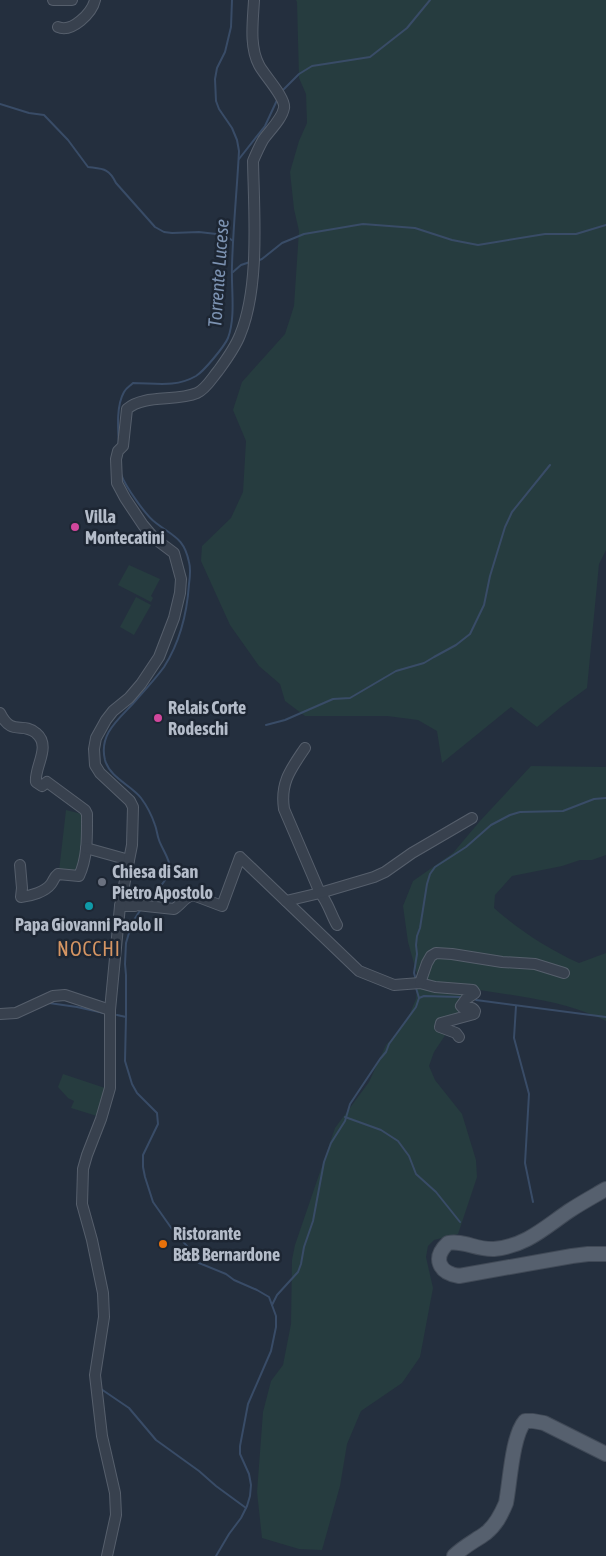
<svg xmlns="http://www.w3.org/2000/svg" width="606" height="1556" font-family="'Asap Condensed',sans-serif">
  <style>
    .green { fill: #263c3f }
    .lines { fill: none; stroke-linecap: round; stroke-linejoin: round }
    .stream { stroke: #394c67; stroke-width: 2 }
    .minor-casing { stroke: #565f6c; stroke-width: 12 }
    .major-casing { stroke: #414a57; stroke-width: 16 }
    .minor { stroke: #38414e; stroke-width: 10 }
    .major { stroke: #56606e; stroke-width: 14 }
    .hotel-dot { fill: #d1479c; stroke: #1d2633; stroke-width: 2 }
    .worship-dot { fill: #6b7280; stroke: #1d2633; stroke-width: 2 }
    .culture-dot { fill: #0f9aa8; stroke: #1d2633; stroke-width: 2 }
    .food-dot { fill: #e8710a; stroke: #1d2633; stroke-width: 2 }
    .labels { text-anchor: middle; stroke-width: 5; stroke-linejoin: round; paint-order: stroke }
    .poi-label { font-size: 18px; font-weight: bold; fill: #b4bcc9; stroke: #1d2633; text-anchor: start }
    .water-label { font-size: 19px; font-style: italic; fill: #7c92b1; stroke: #1d2633 }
    .quarter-label { font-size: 20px; letter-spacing: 1px; fill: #d59563; stroke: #1d2633 }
  </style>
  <rect width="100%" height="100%" fill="#242f3e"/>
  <g class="green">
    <path d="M 296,0 L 606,0 L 606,550 L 599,564 L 587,688 L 561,707 L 537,727 L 511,707 L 442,763 L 437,731 L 418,720 L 387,716 L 305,716 L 285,701 L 280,684 L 259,666 L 230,625 L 201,561 L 202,546 L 231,518 L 243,492 L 246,441 L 233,410 L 242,382 L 285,334 L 294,306 L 299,231 L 294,209 L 290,172 L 299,141 L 307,123 L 306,94 L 299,78 L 297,2 Z"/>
    <path d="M 129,565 L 160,579 L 151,596 L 153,598 L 151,602 L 118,585 Z"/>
    <path d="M 136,597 L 151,605 L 134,635 L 120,627 Z"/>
    <path d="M 531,766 L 606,767 L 606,855 L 592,860 L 580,860 L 562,866 L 512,876 L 495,895 L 494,908 C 519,930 548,949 579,963 L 606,953 L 606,1021 C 564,1000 514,996 468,988 L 452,1025 L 434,1052 L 429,1066 L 435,1080 L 462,1114 L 476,1160 L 477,1177 L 458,1234 L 434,1240 L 428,1246 L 426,1257 L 433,1288 L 420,1357 L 402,1383 L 361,1411 L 347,1444 L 340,1486 L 322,1550 L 299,1549 L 262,1538 L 257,1492 L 263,1412 L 271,1381 L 283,1365 L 291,1324 L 292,1260 L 295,1245 L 335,1128 L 369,1082 L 386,1045 L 395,1035 L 408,1018 L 416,999 L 418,978 L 408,942 L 403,906 L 413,881 L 453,853 L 480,821 Z"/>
    <path d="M 66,810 L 86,815 L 79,872 L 59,871 Z"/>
    <path d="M 63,1074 L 108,1089 L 97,1116 L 71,1108 L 74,1101 L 68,1098 L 58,1087 Z"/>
  </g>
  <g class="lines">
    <g class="stream">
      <path d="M 281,92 L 299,74 L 312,66 L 370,57 L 407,28 L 430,0"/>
      <path d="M 0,104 L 29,113 L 44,115 L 68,140 L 88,167 C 103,169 109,168 116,183 L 155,227 L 164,232 L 172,233 L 199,232 L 225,235 L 233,241"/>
      <path d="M 239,159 L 265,126 L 278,98"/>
      <path d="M 257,261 L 262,259 L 282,243 L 304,234 L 363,224 L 415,228 L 452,240 L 478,245 L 545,234 L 576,234 L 606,225"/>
      <path d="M 233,272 L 241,265 L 250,262"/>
      <path d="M 119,445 C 118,429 116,406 124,392 C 126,388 130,386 133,383 C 155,383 175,388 196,376 C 204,371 224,347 228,338 C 236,316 231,289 232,266 C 233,228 237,190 239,151 L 237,140 L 232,128 L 219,109 L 216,101 L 215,79 L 217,68 L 225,52 L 231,27 L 232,0"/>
      <path d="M 121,474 C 125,486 146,516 156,523 C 174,537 184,538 189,562 C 191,569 190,577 189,584 C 187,614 180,642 164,667 C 156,678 146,689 137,699 C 122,717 98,732 105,760 C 110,778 131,785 141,798 C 147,806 152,816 155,825 C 157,830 157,835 159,840 C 162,849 170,859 170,868 C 169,876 164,882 159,888"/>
      <path d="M 266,725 L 285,720 L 333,699 L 350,698 L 396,671 L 424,663 L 434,657 L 456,645 L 470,634 L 484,605 L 490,576 L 505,527 L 512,512 L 550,465"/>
      <path d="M 141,909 L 132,923 L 126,943 L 125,964 L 126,975 L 126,1017 L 125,1061 L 132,1084 L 137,1093 L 157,1113 L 158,1124 L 143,1155 L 143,1167 L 145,1177 L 153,1202 L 172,1229 L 187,1246 L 191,1256 L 199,1263 L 226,1274 L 234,1280 L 257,1290 L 269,1297 L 276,1316 L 276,1327 L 271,1351 L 248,1404 L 240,1446 L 240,1454 L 249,1474 L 251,1485 L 250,1496 L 247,1506 L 241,1518 L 229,1534 L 216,1556"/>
      <path d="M 416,980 L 414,973 L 417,954 L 416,945 L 417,936 L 420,928 L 427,884 L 430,874 L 435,867 L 466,847 L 491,825 L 510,815 L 520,812 L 563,811 L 594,799 L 606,798"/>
      <path d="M 419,998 L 424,996 L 460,997"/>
      <path d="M 476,1000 L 606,1017"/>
      <path d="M 49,1003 L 77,1007 L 104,1013"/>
      <path d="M 516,1006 L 514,1038 L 529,1094 L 525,1163 L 533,1202"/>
      <path d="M 117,1015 L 126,1017"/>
      <path d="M 345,1117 L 381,1130 L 398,1141 L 409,1156 L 416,1174 L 436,1192 L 460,1222"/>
      <path d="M 272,1305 L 277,1295 L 298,1272 L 301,1264 L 304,1247 L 313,1221 L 324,1162 L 331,1143 L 345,1121 L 350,1104 L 380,1059 L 386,1052 L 389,1044 L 416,1007 L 419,998 L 416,988"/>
      <path d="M 101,1389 L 129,1408 L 156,1440 L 199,1471 L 216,1486 L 246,1508"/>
    </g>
    <defs>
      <g id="minor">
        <path d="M 53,0 L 72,0"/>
        <path d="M 58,27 C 72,33 92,13 95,0"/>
        <path d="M 0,713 C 12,737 22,721 36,733 C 52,746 34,767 36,782 L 42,786 L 47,782 L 85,810 L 87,814 C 87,835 88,857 79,876 L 58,874 C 54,877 54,880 51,884 C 45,892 31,896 21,897 L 22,888 L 20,865"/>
        <path d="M 305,748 C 291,769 280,782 284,809 L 320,893 C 328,902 331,915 337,925"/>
        <path d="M 86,848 L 129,860"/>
        <path d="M 286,901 L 320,893 L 374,877 L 385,872 L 412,853 L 472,818"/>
        <path d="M 120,906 L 135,906 L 137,905 L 174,909 C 181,905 184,897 193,895 L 222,906 L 240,857 L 359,971 L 394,985 L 420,983 L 435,987 L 473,990 L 475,993 L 466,999 L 461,1006 L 463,1008 C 468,1008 472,1006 475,1011 L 474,1014 L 441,1023 L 440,1027 L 456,1033 L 459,1037"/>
        <path d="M 420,983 L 427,963 L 431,956 L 436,953 L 452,954 L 502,962 L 535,964 L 564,973"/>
        <path d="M 0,1014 L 16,1013 L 53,996 L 65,995 L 110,1010"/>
        <path d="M 107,1556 L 116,1515 L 115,1493 L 102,1436 L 95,1375 L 104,1317 L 103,1293 L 92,1240 L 82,1204 L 83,1169 L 87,1155 L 101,1119 L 110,1088 L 110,1010 L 120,906 L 132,845 L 133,807 L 130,801 L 100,773 L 95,765 L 94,749 L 96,738 L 106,720 L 113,711 L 129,698 L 141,684 L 159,657 L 174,618 L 180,593 L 181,579 L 174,553 L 154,538 L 143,525 L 125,498 L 117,483 L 116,459 L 118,451 L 123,446 L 127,409 C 144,394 176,402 197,393 C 206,389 212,378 218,371 C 226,360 235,348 240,335 C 260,287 254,213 253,161 C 256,154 259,147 263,140 C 270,130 282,119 284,108 C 286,98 264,75 259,65 C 249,46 253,21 254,0"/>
      </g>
      <g id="major">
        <path d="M 606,1189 C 594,1196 581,1203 569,1211 C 544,1228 526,1246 494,1249 C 477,1250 463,1240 448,1243 C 432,1258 439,1273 459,1276 L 572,1256 L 588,1254 L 606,1254"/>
        <path d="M 454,1556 C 464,1546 475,1541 486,1533 C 496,1525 501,1515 506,1503 C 510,1483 512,1436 525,1421 L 533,1421 L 544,1423 L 606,1454"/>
      </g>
    </defs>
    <use href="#minor" class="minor-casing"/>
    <use href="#major" class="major-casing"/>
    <use href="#minor" class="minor"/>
    <use href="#major" class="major"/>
  </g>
  <g class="hotel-dot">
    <circle cx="75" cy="527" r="5"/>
    <circle cx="158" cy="718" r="5"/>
  </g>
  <circle class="worship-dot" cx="102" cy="882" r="5"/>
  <circle class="culture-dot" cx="89" cy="906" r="5"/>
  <circle class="food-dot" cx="163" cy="1244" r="5"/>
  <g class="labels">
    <g class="poi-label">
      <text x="85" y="523">Villa<tspan x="85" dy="21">Montecatini</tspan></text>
      <text x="168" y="714">Relais Corte<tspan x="168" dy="21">Rodeschi</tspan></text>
      <text x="112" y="878">Chiesa di San<tspan x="112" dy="21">Pietro Apostolo</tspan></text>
      <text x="89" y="931" text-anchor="middle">Papa Giovanni Paolo II</text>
      <text x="173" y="1240">Ristorante<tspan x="173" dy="21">B&amp;B Bernardone</tspan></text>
    </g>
    <g class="water-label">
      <text transform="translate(218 273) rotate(-86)" y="7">Torrente Lucese</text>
    </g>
    <g class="quarter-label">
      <text x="89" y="956">NOCCHI</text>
    </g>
  </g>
</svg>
